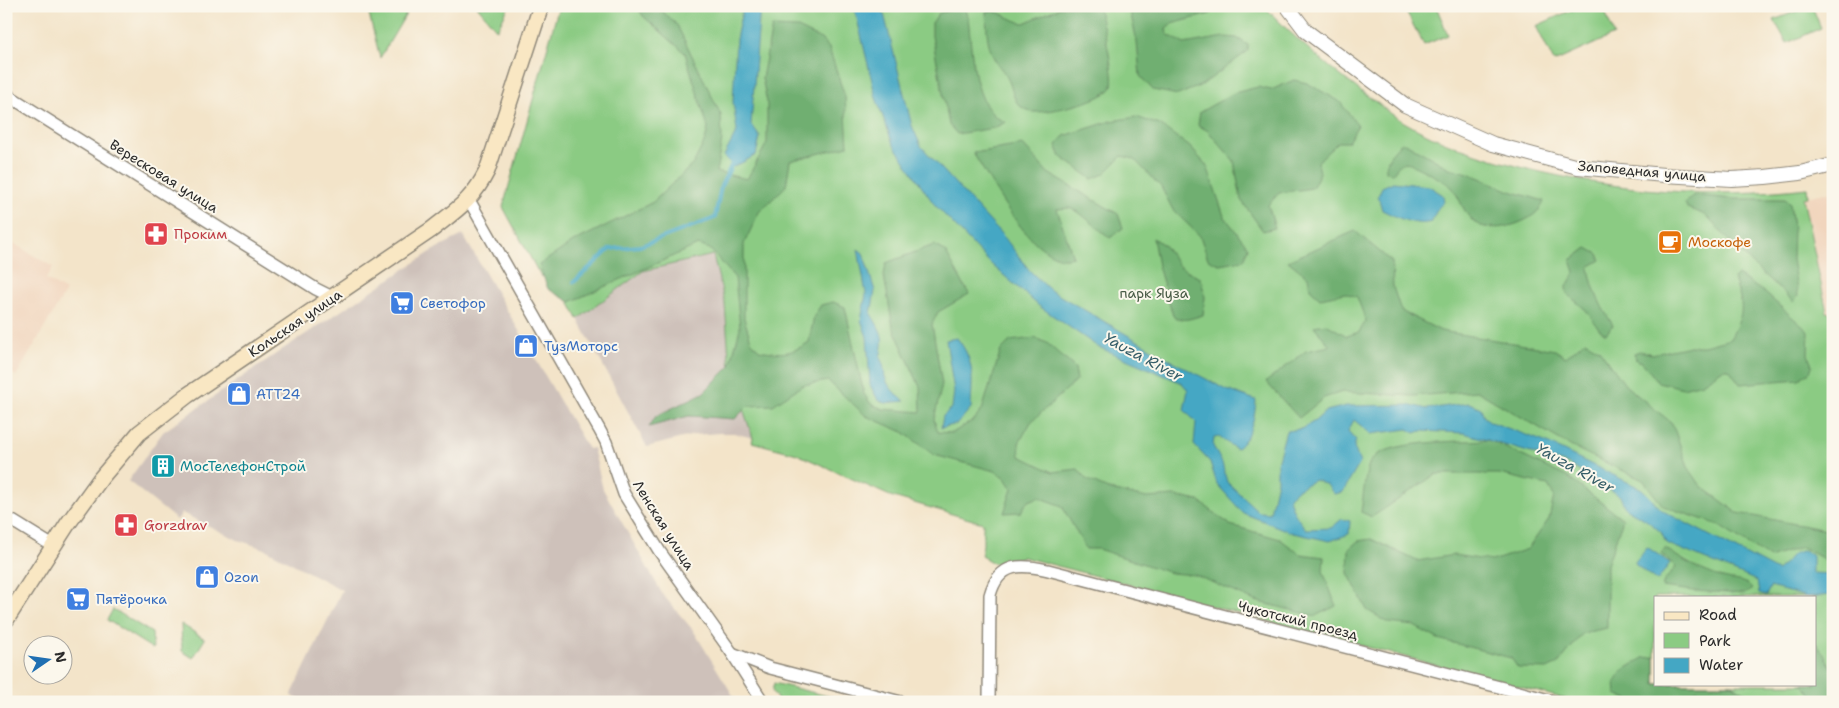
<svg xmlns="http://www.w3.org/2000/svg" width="1839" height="708" font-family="'Shantell Sans',sans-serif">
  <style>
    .built { fill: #f1d5bd }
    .industrial { fill: #cec1ba }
    .green { fill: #8bcb83; stroke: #5b7b57; fill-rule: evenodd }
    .forest { fill: #70af71; stroke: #4e6d4e }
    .water { fill: #44a7c4; stroke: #386978 }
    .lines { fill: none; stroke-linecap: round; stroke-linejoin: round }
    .stream { stroke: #44a7c4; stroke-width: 4 }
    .minor-casing { stroke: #8f887a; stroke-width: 14 }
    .tertiary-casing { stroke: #8f887a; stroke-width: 16 }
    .secondary-casing { stroke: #8f887a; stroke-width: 18 }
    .minor { stroke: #fff; stroke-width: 11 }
    .tertiary { stroke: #fff; stroke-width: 14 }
    .secondary { stroke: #f9e7c3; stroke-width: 15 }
    .labels { text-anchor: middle; stroke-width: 4; stroke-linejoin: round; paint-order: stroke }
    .street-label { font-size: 14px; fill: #2b2b2b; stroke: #fbf7ec }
    .health-label { font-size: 14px; fill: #be3a42; stroke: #fbf7ec; text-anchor: start }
    .food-label { font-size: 14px; fill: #c56008; stroke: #fbf7ec; text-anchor: start }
    .park-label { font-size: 14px; fill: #485b45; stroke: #fbf7ec }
    .shop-label { font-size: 14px; fill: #366cbe; stroke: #fbf7ec; text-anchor: start }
    .culture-label { font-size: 14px; fill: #0d838f; stroke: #fbf7ec; text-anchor: start }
    .water-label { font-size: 15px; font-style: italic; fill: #355d68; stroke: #fbf7ec }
  </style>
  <rect width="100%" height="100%" fill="#fbf7ec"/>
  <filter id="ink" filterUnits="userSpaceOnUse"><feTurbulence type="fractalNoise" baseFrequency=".02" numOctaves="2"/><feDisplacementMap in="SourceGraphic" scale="10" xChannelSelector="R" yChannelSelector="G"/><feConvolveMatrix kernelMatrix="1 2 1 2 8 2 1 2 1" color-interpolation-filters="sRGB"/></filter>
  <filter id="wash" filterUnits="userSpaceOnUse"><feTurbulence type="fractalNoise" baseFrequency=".0096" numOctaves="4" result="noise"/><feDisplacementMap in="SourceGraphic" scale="20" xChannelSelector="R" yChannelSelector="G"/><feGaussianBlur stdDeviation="1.12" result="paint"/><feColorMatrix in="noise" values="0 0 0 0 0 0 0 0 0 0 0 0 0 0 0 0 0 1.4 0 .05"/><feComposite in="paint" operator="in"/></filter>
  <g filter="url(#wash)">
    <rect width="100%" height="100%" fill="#f3e4c9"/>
    <g class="built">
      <path d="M 1833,191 L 1833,315 L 1828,312 L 1803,198 Z"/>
      <path d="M 6,239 L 53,267 L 46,279 L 66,291 L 16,376 L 6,370 Z"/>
    </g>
    <g class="industrial">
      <path d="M 463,235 L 588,449 L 593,448 L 603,489 L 663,595 L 693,630 L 737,702 L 306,702 L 291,696 L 342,590 L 265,549 L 238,540 L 182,513 L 177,520 L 128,481 L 163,432 L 283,349 L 437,248 Z"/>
      <path d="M 713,255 L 725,304 L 730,371 L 753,438 L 734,433 L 719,433 L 694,435 L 647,447 L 578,319 L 643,271 Z"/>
    </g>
    <g class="green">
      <path d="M 367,6 L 411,6 L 380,58 Z"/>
      <path d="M 477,6 L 509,6 L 497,30 Z"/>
      <path d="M 559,6 L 1264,6 C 1297,41 1334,72 1373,100 C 1383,107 1393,116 1404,122 C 1441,144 1483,157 1524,168 C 1616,191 1713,199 1807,188 L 1808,197 L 1803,198 L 1827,312 L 1833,315 L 1833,702 L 1577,702 L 1023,557 L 995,564 L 981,556 L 983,545 L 983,523 L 890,496 L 797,454 L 752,442 L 753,438 L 730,371 L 725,304 L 713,255 L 643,271 L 578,319 L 553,271 L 541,277 L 503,207 ZM 1655,597 L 1815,597 L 1815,684 L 1655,684 Z"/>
      <path d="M 1422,6 L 1436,6 L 1448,35 L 1424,45 L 1406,12 Z"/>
      <path d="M 1581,6 L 1603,6 L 1614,35 L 1554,62 L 1536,26 Z"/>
      <path d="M 1810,6 L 1812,6 L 1821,28 L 1787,43 L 1774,20 Z"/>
      <path d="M 113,609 L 152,633 L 153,649 L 107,620 Z"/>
      <path d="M 181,624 L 205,639 L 193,658 L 182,651 Z"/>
      <path d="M 774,683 L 852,702 L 779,702 L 772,691 Z"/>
    </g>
    <g class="forest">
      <path d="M 637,6 L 657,6 L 677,25 L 721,115 L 722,140 L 716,172 L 747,179 L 767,143 L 767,102 L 762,78 L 772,27 L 798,28 L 821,39 L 829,48 L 845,97 L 848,146 L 790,161 L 786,186 L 759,212 L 744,244 L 744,318 L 751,341 L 759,350 C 783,354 789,355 809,342 L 814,316 L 821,305 L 833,302 L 845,307 L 864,394 L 871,404 L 883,409 L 921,412 L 920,387 L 893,327 L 884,276 L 886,263 L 934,245 L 945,251 L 969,294 L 938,312 L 932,324 L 942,384 L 934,420 L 938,432 L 952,433 L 974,420 L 982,410 L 1001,350 L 1010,341 L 1035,338 L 1047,343 L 1075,368 L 1077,380 L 1031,422 L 1019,443 L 1020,456 L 1053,472 L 1078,469 L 1086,479 L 1110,490 L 1147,498 L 1174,496 L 1199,501 L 1230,525 L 1280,539 L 1300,554 L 1324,557 L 1323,571 L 1336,606 L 1315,616 L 1255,601 L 1195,575 L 1171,573 L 1098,549 L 1086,549 L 1062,506 L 1039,497 L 1027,502 L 1021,512 L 1004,513 L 1012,489 L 1005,478 L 995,471 L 934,455 L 903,432 L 866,416 L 828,381 L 803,385 L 773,405 L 748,406 L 735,419 L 689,416 L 649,427 L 656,416 L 703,393 L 730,366 L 740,328 L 735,278 L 710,249 L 698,245 L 570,302 L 548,289 L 539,265 L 573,242 L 653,202 L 693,164 L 705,141 L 708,128 L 685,53 L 643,16 Z"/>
      <path d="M 1064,6 L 1098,6 C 1102,21 1115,73 1112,86 C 1109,100 1048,113 1034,112 C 1030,111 1024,109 1020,106 C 1013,100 1012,87 1008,79 C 1004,71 996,64 993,56 C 986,42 987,26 986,11 C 1000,9 1010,21 1024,23 Z"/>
      <path d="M 1129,6 L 1215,6 L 1215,10 L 1210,14 L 1171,24 L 1166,28 L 1167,34 L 1184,44 L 1224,37 L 1237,38 L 1248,45 L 1248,51 L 1202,85 L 1178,95 L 1153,90 L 1140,76 L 1137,42 Z"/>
      <path d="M 964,7 L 968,18 C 972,47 972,112 1006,122 L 994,128 L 957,134 L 949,125 L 932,36 L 932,23 L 939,13 Z"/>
      <path d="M 1294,80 L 1307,83 L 1339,101 L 1358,125 L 1348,142 L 1338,142 C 1331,150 1324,154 1318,162 L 1320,173 L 1312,188 L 1279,193 L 1268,205 L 1275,228 L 1263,231 L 1241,200 L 1234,161 L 1208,131 L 1198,125 L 1200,112 L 1234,93 L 1258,87 L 1271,90 Z"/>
      <path d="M 1136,117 L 1160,125 L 1190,147 L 1207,166 L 1224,216 L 1248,247 L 1244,260 L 1219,264 L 1208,259 L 1200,236 L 1173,210 L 1161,187 L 1134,159 L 1122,156 L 1104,174 L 1092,179 L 1061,157 L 1056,145 L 1064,136 L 1111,121 Z"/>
      <path d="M 1401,143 L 1407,144 L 1449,168 L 1468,173 L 1510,191 L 1544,201 C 1539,221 1495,235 1477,224 C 1465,217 1461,200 1453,189 C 1448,181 1416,167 1406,162 L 1400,164 L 1392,174 L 1386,171 C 1385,161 1393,150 1401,143 Z"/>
      <path d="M 1023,145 L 1048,173 L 1118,214 L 1123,228 L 1110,238 L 1081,214 L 1070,208 L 1057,209 L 1073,257 C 1068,258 1062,259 1058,257 C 1022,244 993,184 973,153 Z"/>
      <path d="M 1694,195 L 1732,199 L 1785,199 L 1790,203 L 1793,227 L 1792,259 L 1798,296 L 1794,302 L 1755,267 L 1705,215 L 1687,208 L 1685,202 Z"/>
      <path d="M 1355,231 L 1392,262 L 1393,287 L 1401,311 L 1441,331 L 1555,350 L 1566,357 L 1585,341 L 1599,349 L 1626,386 L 1672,423 L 1688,467 L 1701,486 L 1738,513 L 1832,531 L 1833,564 L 1802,547 L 1769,558 L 1716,524 L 1663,506 L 1643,480 L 1572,447 L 1477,391 L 1414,396 L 1342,392 L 1324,398 L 1299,418 L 1266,382 L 1306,351 L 1330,346 L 1314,326 L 1326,324 L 1347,336 L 1359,332 L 1366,321 L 1357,297 L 1345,293 L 1320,298 L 1311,290 L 1308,277 L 1288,261 Z"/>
      <path d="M 1153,238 L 1164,245 L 1179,266 L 1201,279 L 1205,297 L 1203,315 C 1192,318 1182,323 1173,316 L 1158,266 Z"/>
      <path d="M 1587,248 L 1598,254 L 1601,260 L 1589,267 C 1592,289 1601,307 1613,325 L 1606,334 L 1600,330 L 1586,310 L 1567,294 L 1566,288 L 1575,272 L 1571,260 Z"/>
      <path d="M 1738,275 L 1765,293 L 1809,332 L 1808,354 L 1812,366 L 1810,372 L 1799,379 L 1740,384 L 1729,369 L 1723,369 L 1702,383 L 1683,388 L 1658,382 L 1642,362 L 1636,360 L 1634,353 L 1640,351 L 1652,354 L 1690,346 L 1704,346 L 1730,339 C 1745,311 1744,308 1734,279 Z"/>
      <path d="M 1489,440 L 1569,478 L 1623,519 L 1607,565 L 1607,628 L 1583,633 L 1558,664 L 1547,669 L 1518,668 L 1511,658 L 1438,639 L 1414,626 L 1389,623 L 1367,610 L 1348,573 L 1349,549 L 1358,541 L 1371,539 L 1417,561 L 1454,555 L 1492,561 L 1528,549 L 1549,519 L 1554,496 L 1548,485 L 1499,474 L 1436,474 L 1372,517 L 1361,512 C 1363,500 1365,471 1370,462 C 1383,439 1463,442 1489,440 Z"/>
      <path d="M 1665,548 C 1683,561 1701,571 1723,578 C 1733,581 1745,580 1752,588 L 1745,594 L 1694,591 L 1662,587 L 1664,581 L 1676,567 L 1662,554 Z"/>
      <path d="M 1815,643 L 1819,646 L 1833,670 L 1833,702 L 1820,702 L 1802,684 L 1815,684 Z"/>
      <path d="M 1655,657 L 1655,684 L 1732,684 L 1759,702 L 1712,702 L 1697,690 L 1677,702 L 1634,702 L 1616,694 L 1615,682 L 1622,671 L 1643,658 Z"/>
    </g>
    <g class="water">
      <path d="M 743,6 L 760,6 L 751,125 L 760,137 L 756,155 L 734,167 L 724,156 L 737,131 L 733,102 L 736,39 Z"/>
      <path d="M 854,6 L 882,6 L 912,126 L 921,146 L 1004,237 L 1030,271 L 1050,290 L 1174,362 L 1227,390 L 1256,400 C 1255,417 1251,438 1236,449 L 1219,437 L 1214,438 L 1213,446 L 1222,463 L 1227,482 L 1259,512 L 1270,513 L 1277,481 L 1277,463 L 1286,431 L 1301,429 L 1315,421 L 1326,411 L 1346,406 L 1411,405 L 1427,409 L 1469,403 L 1481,408 L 1484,417 L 1491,422 L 1545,442 L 1642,489 L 1663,511 L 1777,571 L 1793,554 L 1804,550 L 1812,556 L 1812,573 L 1833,574 L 1833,595 L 1807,597 L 1770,587 L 1766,596 L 1759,594 L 1757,581 L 1666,543 L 1661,532 L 1646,520 L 1625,508 L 1620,496 L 1568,464 L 1464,433 L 1421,431 L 1415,433 L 1408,429 L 1371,434 L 1354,420 L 1348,431 L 1356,440 L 1354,447 L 1360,463 L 1343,492 L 1334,494 L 1327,485 L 1315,480 L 1299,488 L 1289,497 C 1291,509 1298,520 1306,529 L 1331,528 L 1342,519 L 1350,521 L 1349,534 L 1330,541 L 1293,533 L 1243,513 L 1217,484 L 1210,462 L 1194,445 L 1196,422 L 1184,410 L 1188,390 L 1182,383 L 1098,347 L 1039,306 L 992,265 L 934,204 L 893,144 L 876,98 Z"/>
      <path d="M 1393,182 L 1429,186 L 1443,195 L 1444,202 L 1438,208 L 1431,222 C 1416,227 1396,217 1382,210 L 1378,196 L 1382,187 Z"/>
      <path d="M 858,249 L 863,253 L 875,291 L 871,314 C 882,333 885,335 880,358 C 885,367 883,368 885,377 C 888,387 896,395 905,401 L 885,403 L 878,400 L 870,385 L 867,337 L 861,320 L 866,294 Z"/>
      <path d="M 957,338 C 976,362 972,379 971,408 L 957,424 L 941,428 L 943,416 L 952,408 L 954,391 L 946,340 Z"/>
      <path d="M 1647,547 L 1670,563 L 1657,581 L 1636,565 L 1635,562 Z"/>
    </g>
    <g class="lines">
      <path class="stream" d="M 574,282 L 610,249 L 640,246 L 715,218 L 721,186 L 734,160"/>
    </g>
  </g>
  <g filter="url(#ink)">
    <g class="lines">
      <defs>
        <g id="minor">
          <path d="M 6,94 L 316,289 L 332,297"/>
          <path d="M 469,200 L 599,429 L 606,442 L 624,494 L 660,552 L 732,653 L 763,702"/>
          <path d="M 6,517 L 53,546"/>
          <path d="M 732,653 L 770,668 L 901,702"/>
          <path d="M 989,702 L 990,595 C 999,562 1021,564 1048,570 L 1557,702"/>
        </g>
        <path id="tertiary" d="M 1287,6 L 1306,31 L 1405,105 L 1493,144 L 1578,167 L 1664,175 L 1732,179 L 1765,177 L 1800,173 L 1833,165"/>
        <path id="secondary" d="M 6,620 L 67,525 L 101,478 L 139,433 L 188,395 L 431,230 C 456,210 472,201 487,171 L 541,6"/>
      </defs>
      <use href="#minor" class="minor-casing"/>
      <use href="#tertiary" class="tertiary-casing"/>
      <use href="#secondary" class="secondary-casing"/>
      <use href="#minor" class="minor"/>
      <use href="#tertiary" class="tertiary"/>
      <use href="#secondary" class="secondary"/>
    </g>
  </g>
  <defs>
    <symbol id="pharmacy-square" viewBox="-11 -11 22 22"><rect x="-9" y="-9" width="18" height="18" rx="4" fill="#e0444e" stroke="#fbf7ec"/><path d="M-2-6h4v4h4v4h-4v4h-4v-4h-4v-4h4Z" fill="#fff"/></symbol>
    <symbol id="cafe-square" viewBox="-11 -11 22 22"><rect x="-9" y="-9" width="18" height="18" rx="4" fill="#e8710a" stroke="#fbf7ec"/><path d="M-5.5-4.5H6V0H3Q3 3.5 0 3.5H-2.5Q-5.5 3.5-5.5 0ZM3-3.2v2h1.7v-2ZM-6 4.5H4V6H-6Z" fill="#fff"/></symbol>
    <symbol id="supermarket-square" viewBox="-11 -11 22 22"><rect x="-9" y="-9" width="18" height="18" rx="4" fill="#3f7fe0" stroke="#fbf7ec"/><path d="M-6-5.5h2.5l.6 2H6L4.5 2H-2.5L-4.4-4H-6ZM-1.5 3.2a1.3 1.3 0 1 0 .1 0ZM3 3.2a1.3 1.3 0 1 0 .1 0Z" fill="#fff"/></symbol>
    <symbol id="shop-square" viewBox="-11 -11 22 22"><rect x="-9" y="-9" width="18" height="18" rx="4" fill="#3f7fe0" stroke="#fbf7ec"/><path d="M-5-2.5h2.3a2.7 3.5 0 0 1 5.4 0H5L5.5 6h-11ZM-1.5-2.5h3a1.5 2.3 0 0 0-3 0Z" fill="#fff"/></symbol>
    <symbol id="building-square" viewBox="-11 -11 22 22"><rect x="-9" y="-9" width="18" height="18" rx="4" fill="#0f9aa8" stroke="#fbf7ec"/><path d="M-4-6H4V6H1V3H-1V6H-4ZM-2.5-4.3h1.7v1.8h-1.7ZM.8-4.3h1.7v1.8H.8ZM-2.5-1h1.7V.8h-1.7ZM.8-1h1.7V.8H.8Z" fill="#fff"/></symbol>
  </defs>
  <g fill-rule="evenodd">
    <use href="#pharmacy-square" x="142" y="220" width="28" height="28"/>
    <use href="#cafe-square" x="1656" y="228" width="28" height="28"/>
    <use href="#supermarket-square" x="388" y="289" width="28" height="28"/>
    <use href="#shop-square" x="512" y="332" width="28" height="28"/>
    <use href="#shop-square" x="225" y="380" width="28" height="28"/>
    <use href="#building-square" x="149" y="452" width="28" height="28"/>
    <use href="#pharmacy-square" x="112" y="511" width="28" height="28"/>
    <use href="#shop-square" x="193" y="563" width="28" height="28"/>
    <use href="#supermarket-square" x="64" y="585" width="28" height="28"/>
  </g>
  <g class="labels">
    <g class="street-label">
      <text transform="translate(1642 171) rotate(5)" y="5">Заповедная улица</text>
      <text transform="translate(164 176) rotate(32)" y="5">Вересковая улица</text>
      <text transform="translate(295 323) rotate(-34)" y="5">Кольская улица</text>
      <text transform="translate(664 525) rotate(58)" y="5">Ленская улица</text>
      <text transform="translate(1298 620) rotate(14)" y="5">Чукотский проезд</text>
    </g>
    <g class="health-label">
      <text x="174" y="239">Проким</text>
      <text x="144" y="530">Gorzdrav</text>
    </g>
    <g class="food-label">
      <text x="1688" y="247">Москофе</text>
    </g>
    <g class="park-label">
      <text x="1154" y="298">парк Яуза</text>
    </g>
    <g class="shop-label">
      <text x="420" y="308">Светофор</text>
      <text x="544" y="351">ТузМоторс</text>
      <text x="256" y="399">АТТ24</text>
      <text x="224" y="582">Ozon</text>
      <text x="96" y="604">Пятёрочка</text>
    </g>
    <g class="culture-label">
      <text x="180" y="471">МосТелефонСтрой</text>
    </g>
    <g class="water-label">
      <text transform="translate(1143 357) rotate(28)" y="5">Yauza River</text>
      <text transform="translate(1575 468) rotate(29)" y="5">Yauza River</text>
    </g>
  </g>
  <rect width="1839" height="708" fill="none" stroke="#fbf7ec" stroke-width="25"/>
  <rect x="1654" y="596" width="162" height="90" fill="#fbf7ec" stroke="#a8a59f"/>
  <rect x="1664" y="612" width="25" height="8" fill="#f9e7c3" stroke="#a8a59f"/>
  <text x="1699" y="620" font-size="15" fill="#2b2b2b">Road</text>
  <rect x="1664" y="633" width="25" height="15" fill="#8bcb83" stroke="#a8a59f"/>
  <text x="1699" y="646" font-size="15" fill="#2b2b2b">Park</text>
  <rect x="1664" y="658" width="25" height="15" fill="#44a7c4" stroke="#a8a59f"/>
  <text x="1699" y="670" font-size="15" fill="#2b2b2b">Water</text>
  <g transform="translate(48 660) rotate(77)"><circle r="24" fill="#fbf7ec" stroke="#a8a59f"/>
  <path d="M0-4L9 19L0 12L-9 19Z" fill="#1f6fb2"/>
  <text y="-8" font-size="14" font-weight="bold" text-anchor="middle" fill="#2b2b2b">N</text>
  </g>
</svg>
